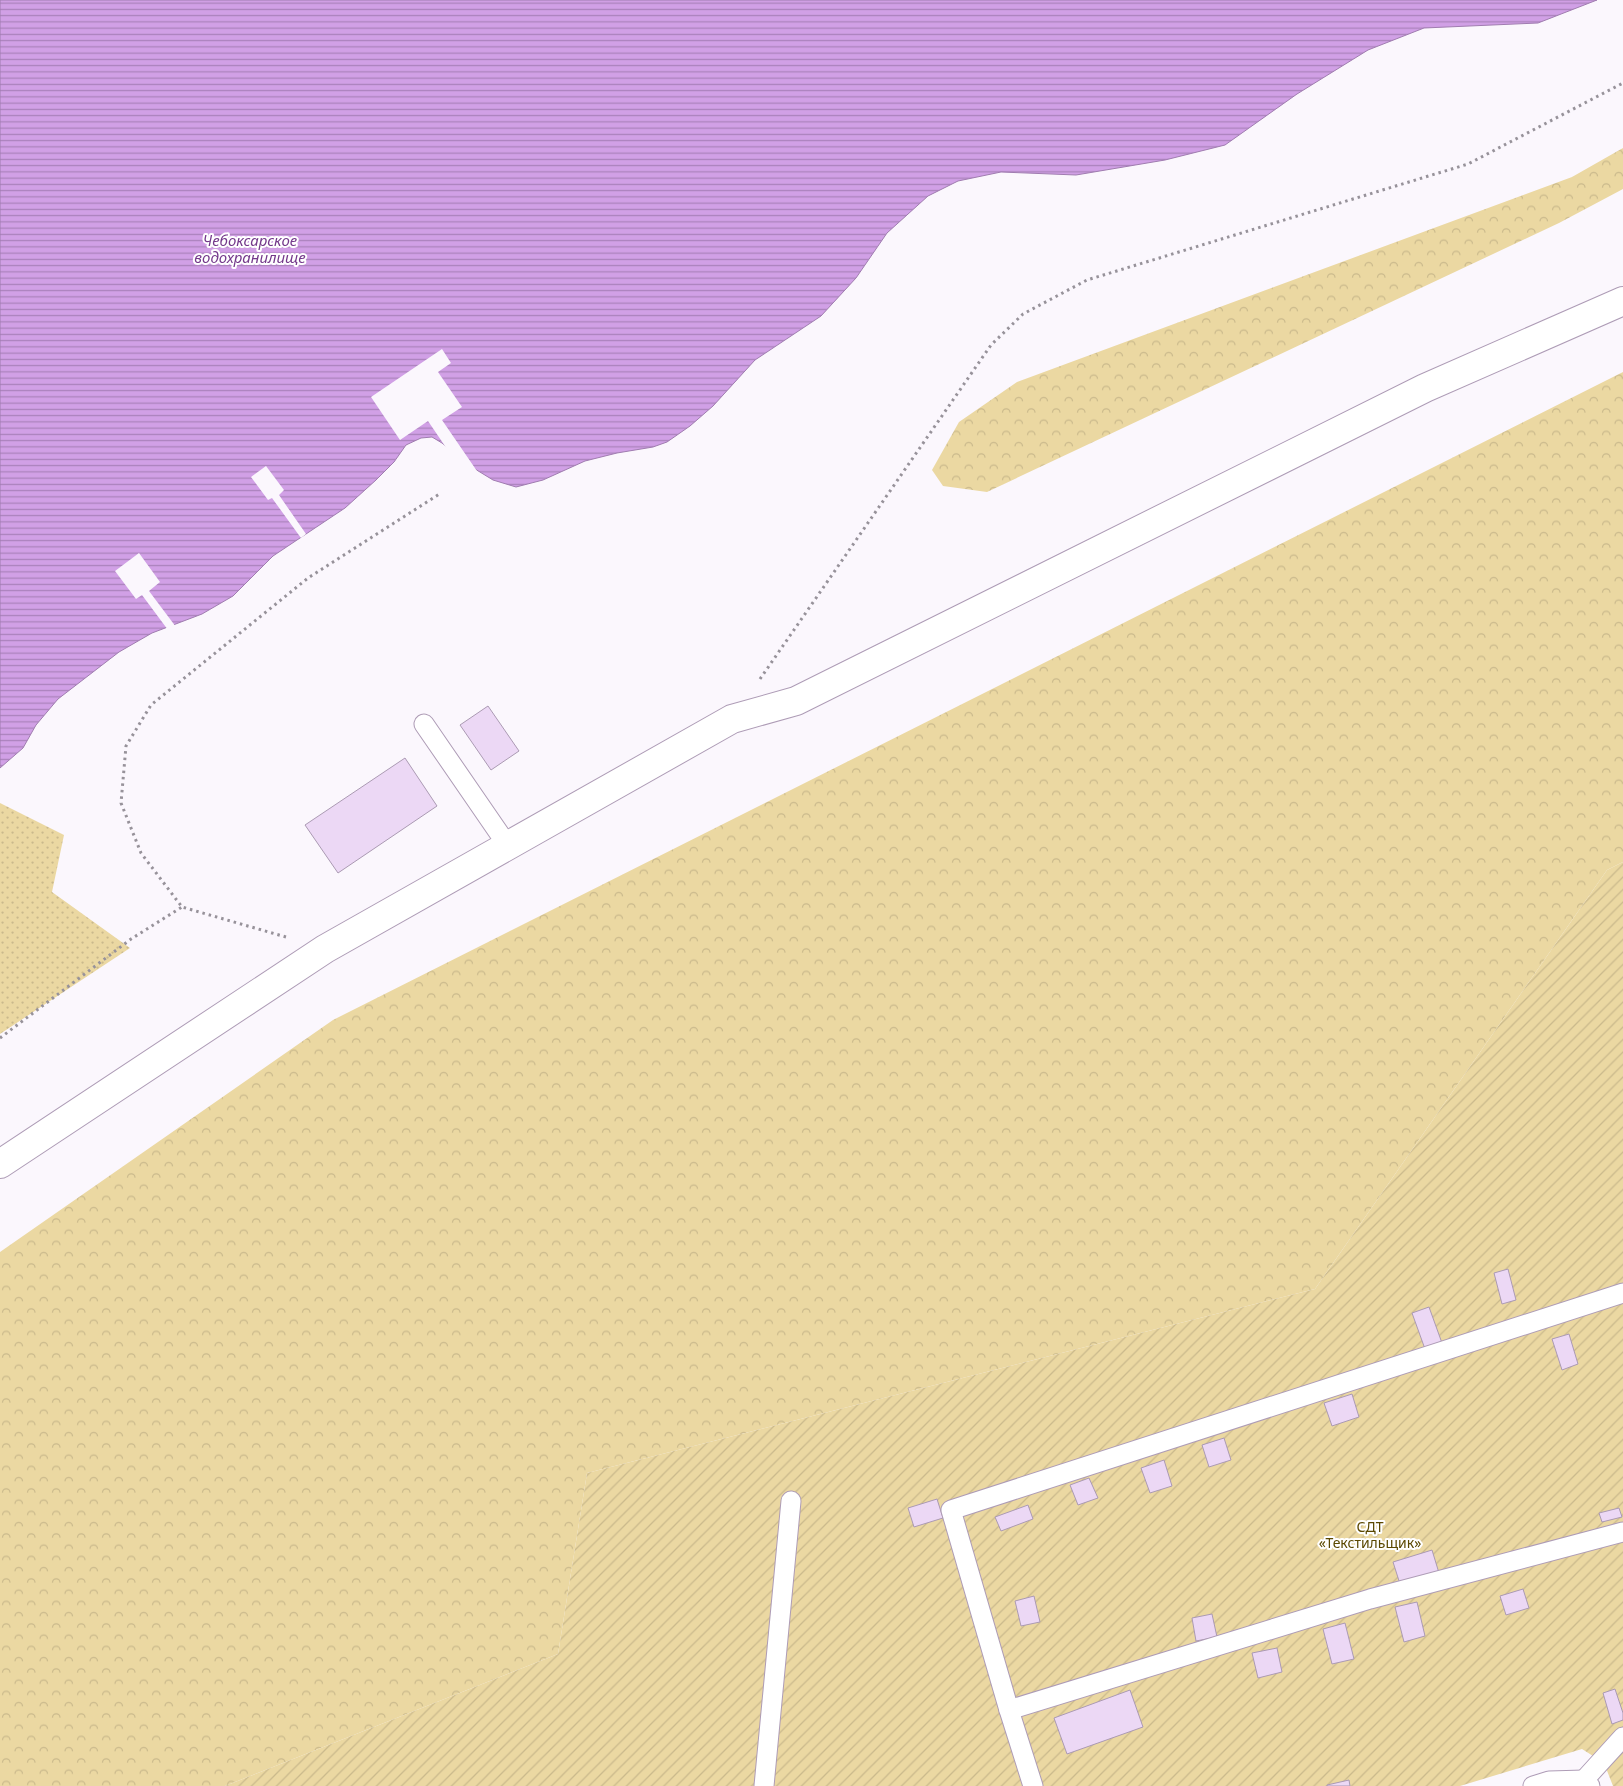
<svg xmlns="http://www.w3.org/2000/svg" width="1623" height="1786" font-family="'Noto Sans',sans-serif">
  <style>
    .grass { fill: url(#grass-dots) }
    .forest { fill: url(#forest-crowns) }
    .garden { fill: url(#garden-furrows) }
    .water { fill: url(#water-rules); stroke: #a07cb0 }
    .pier { fill: #fbf7fd }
    .building { fill: #ecd8f5; stroke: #ab9ab3 }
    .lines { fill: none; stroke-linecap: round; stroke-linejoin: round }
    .service-casing { stroke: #ae9cb6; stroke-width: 21 }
    .minor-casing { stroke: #ae9cb6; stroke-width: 30 }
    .path { stroke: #97929a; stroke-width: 3; stroke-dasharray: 2.5 4; stroke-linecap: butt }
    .service { stroke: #fff; stroke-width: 19 }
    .minor { stroke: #fff; stroke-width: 28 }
    .labels { text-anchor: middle; stroke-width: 4; stroke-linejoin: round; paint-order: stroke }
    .park-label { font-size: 14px; fill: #5b4800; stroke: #fff }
    .water-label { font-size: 15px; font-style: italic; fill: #74398b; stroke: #fff }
  </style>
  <defs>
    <pattern id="grass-dots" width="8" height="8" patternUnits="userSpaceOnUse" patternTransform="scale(1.25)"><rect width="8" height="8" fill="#ebd8a2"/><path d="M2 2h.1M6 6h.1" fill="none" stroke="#cab98c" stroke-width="1.8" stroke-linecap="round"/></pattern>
    <pattern id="forest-crowns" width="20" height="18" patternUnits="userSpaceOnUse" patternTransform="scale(1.25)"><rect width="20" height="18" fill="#ebd8a2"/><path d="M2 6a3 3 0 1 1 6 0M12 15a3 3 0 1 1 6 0" fill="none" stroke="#cab98c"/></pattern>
    <pattern id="garden-furrows" width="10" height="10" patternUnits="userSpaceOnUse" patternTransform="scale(1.25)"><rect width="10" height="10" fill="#ebd8a2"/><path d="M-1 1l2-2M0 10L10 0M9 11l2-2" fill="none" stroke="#cab98c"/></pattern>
    <pattern id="water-rules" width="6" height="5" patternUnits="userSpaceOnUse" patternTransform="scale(1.25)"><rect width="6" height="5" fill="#d1a0e6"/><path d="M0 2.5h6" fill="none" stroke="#aa82bb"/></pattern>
  </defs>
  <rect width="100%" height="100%" fill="#fbf7fd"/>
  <path class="grass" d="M 0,803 L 64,835 L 52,892 L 130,948 L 0,1034 Z"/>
  <g class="forest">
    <path d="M 1623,148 L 1623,189 L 1559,223 L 987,492 L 943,486 L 932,470 L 959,422 L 1017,382 L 1572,177 Z"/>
    <path d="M 1623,372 L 1623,862 L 1607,870 L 1315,1289 L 587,1473 L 558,1654 L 225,1786 L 0,1786 L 0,1252 L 333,1020 Z"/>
  </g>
  <path class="garden" d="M 1623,862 L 1623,1786 L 1613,1786 L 1604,1763 L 1582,1749 L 1460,1786 L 225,1786 L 558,1654 L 587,1473 L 1315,1289 L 1607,870 Z"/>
  <path class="water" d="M 0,0 L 1597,0 L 1538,23 L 1424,28 L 1368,50 L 1297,94 L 1225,145 L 1165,160 L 1076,175 L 1001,172 L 958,181 L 928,196 L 887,233 L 856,278 L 821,316 L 755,360 L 713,406 L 690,426 L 667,442 L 653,447 L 617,453 L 585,461 L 543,480 L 516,487 L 493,480 L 475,469 L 442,443 L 432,437 L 421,438 L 406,445 L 394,462 L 376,480 L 345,508 L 273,556 L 233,596 L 202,614 L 152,633 L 119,652 L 58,699 L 36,725 L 23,748 L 0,768 Z"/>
  <g class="pier">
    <path d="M 442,349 L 451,363 L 438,372 L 462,407 L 442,420 L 479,474 L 447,449 L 428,421 L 400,440 L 371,397 Z"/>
    <path d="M 266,466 L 284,490 L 279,495 L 306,534 L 301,538 L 272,498 L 268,500 L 251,477 Z"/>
    <path d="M 139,553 L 160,582 L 149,591 L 176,627 L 168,630 L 142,595 L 136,599 L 115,571 Z"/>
  </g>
  <g class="building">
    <path d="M 488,706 L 519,751 L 491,770 L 460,725 Z"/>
    <path d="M 405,758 L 437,806 L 338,873 L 305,825 Z"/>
    <path d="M 1508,1269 L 1516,1300 L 1502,1304 L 1494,1273 Z"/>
    <path d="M 1429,1307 L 1442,1343 L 1425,1349 L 1412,1313 Z"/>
    <path d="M 1569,1334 L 1578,1364 L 1562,1370 L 1552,1339 Z"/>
    <path d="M 1352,1394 L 1359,1417 L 1332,1426 L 1324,1403 Z"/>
    <path d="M 1224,1438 L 1231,1460 L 1209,1467 L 1202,1445 Z"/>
    <path d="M 1164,1460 L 1172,1486 L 1150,1493 L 1141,1468 Z"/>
    <path d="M 1089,1478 L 1098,1498 L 1078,1505 L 1070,1485 Z"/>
    <path d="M 937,1499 L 943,1518 L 914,1527 L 908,1508 Z"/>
    <path d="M 1028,1505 L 1033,1519 L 1001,1531 L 995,1517 Z"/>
    <path d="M 1619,1508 L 1622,1517 L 1602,1522 L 1599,1513 Z"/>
    <path d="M 1432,1550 L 1439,1573 L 1400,1584 L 1393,1562 Z"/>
    <path d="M 1523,1589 L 1529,1608 L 1506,1615 L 1500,1596 Z"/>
    <path d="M 1034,1596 L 1040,1622 L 1021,1626 L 1015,1601 Z"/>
    <path d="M 1417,1602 L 1425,1636 L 1404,1642 L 1395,1607 Z"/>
    <path d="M 1212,1614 L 1217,1637 L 1196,1641 L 1192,1618 Z"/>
    <path d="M 1345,1623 L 1354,1659 L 1332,1664 L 1323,1629 Z"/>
    <path d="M 1277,1648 L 1282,1672 L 1258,1678 L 1252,1653 Z"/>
    <path d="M 1615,1689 L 1623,1713 L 1623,1720 L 1612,1724 L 1603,1693 Z"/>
    <path d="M 1130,1690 L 1143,1727 L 1067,1754 L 1054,1718 Z"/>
    <path d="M 1349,1780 L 1350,1786 L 1327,1786 L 1327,1785 Z"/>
  </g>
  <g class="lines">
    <defs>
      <g id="service">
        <path d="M 424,724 L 508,846"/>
        <path d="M 1009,1710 L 1370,1599 L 1623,1532"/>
        <path d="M 1584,1780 L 1623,1737"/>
        <path d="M 764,1786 L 791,1501"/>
        <path d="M 1033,1786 L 1009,1710 L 951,1510 L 1623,1293"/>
        <path d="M 1533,1786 L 1549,1781 L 1584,1780 L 1590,1786"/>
      </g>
      <path id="minor" d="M 0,1164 L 325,949 L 732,719 L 796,701 L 1425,388 L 1623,301"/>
    </defs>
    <use href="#service" class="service-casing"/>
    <use href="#minor" class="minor-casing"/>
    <g class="path">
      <path d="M 760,679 L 991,345 L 1023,314 L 1087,280 L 1468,164 L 1623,83"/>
      <path d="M 286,937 L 182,907 L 141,853 L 121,803 L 126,746 L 151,705 L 308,578 L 441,493"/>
      <path d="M 0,1038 L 131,939 L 182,907"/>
    </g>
    <use href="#service" class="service"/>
    <use href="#minor" class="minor"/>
  </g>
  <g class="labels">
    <g class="park-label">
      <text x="1370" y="1532">СДТ<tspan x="1370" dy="16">«Текстильщик»</tspan></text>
    </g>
    <g class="water-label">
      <text x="250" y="246">Чебоксарское<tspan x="250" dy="17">водохранилище</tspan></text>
    </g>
  </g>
</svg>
